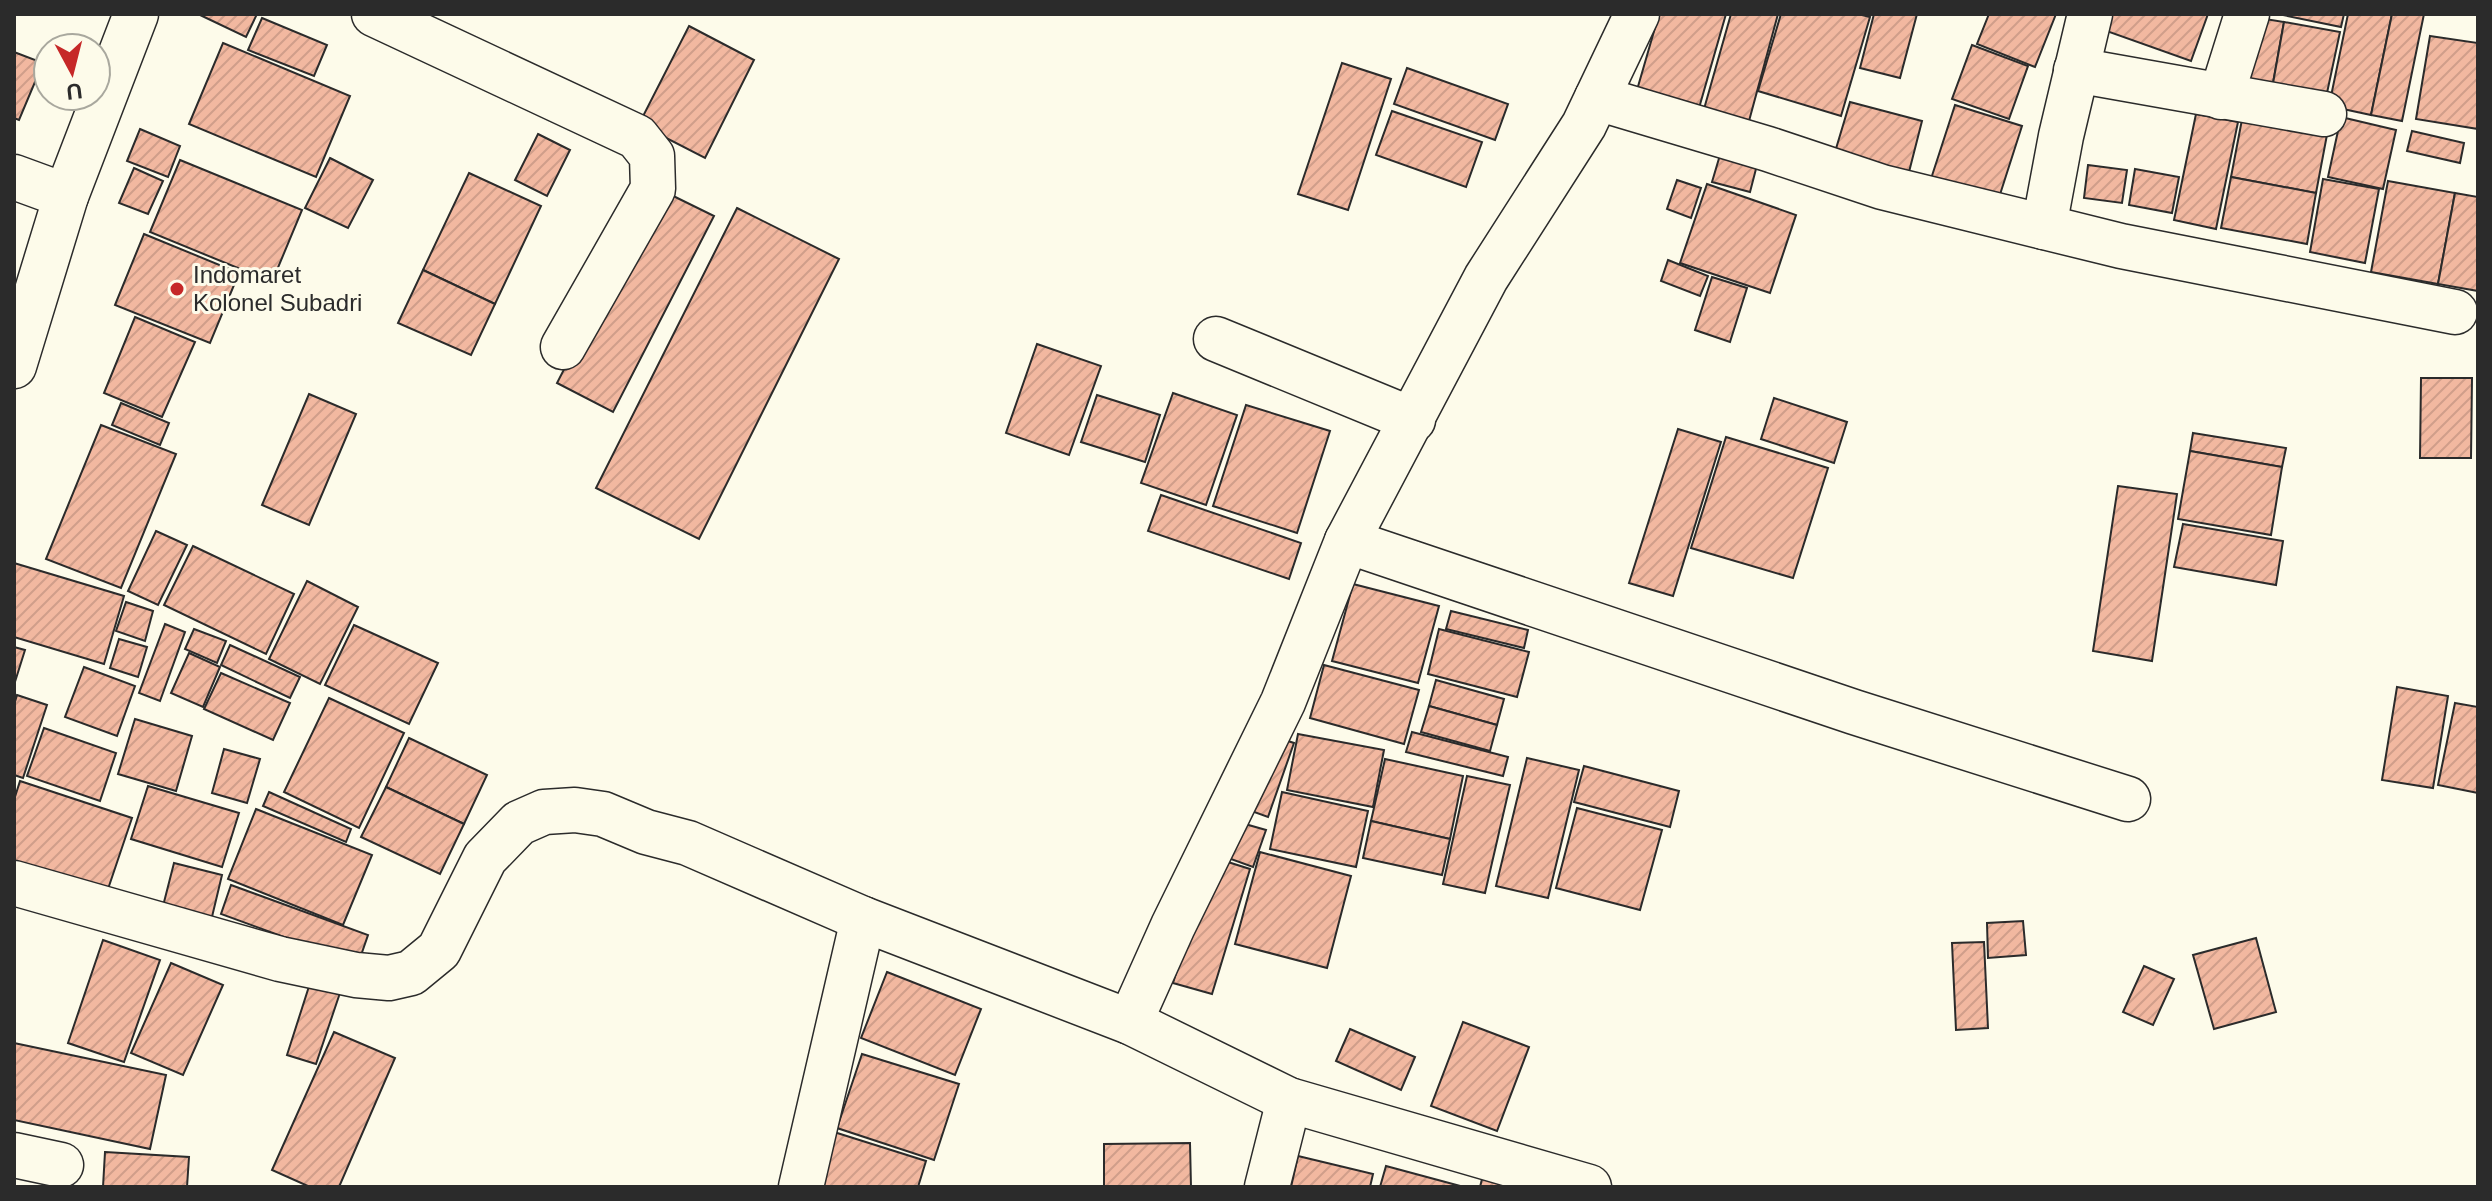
<svg xmlns="http://www.w3.org/2000/svg" width="2492" height="1201" font-family="Arial,sans-serif">
  <style>
    .building { fill: url(#building-hatch); stroke: #2b2b2b; stroke-width: 2 }
    .lines { fill: none; stroke-linecap: round; stroke-linejoin: round }
    .street-casing { stroke: #2b2b2b; stroke-width: 47 }
    .secondary-casing { stroke: #2b2b2b; stroke-width: 47 }
    .street { stroke: #fdfbea; stroke-width: 44 }
    .secondary { stroke: #fdfbea; stroke-width: 44 }
    .poi-dot { fill: #c62828; stroke: #fdfbea; stroke-width: 3 }
    .labels { text-anchor: middle; stroke-width: 6; stroke-linejoin: round; paint-order: stroke }
    .poi-label { font-size: 24px; fill: #2b2b2b; stroke: #fdfbea; text-anchor: start }
  </style>
  <defs>
    <pattern id="building-hatch" width="6" height="6" patternUnits="userSpaceOnUse" patternTransform="scale(2)"><rect width="6" height="6" fill="#f2b8a0"/><path d="M-1 1l2-2M0 6l6-6M5 7l2-2" fill="none" stroke="#d09e8a"/></pattern>
  </defs>
  <rect width="100%" height="100%" fill="#fdfbea"/>
  <g class="building">
    <path d="M 198,14 L 257,14 L 246,37 Z"/>
    <path d="M 1659,14 L 1726,14 L 1699,108 L 1637,90 Z"/>
    <path d="M 1731,14 L 1778,14 L 1749,121 L 1704,109 Z"/>
    <path d="M 1781,14 L 1858,14 L 1870,17 L 1841,116 L 1758,91 Z"/>
    <path d="M 1874,14 L 1917,14 L 1900,78 L 1860,68 Z"/>
    <path d="M 1989,14 L 2056,14 L 2035,67 L 1977,44 Z"/>
    <path d="M 2103,14 L 2208,14 L 2191,61 L 2098,28 Z"/>
    <path d="M 2278,14 L 2344,14 L 2341,27 Z"/>
    <path d="M 2348,14 L 2392,14 L 2371,115 L 2329,106 Z"/>
    <path d="M 2392,14 L 2424,14 L 2402,121 L 2371,115 Z"/>
    <path d="M 2253,17 L 2284,22 L 2270,100 L 2238,95 Z"/>
    <path d="M 262,18 L 327,45 L 314,76 L 248,50 Z"/>
    <path d="M 2284,22 L 2340,32 L 2324,107 L 2270,100 Z"/>
    <path d="M 689,26 L 754,60 L 705,158 L 639,124 Z"/>
    <path d="M 2430,36 L 2478,43 L 2478,129 L 2416,119 Z"/>
    <path d="M 223,43 L 350,96 L 316,177 L 189,124 Z"/>
    <path d="M 1972,45 L 2028,66 L 2009,119 L 1952,99 Z"/>
    <path d="M 14,52 L 43,63 L 19,120 L 14,118 Z"/>
    <path d="M 1342,63 L 1391,79 L 1348,210 L 1298,194 Z"/>
    <path d="M 1407,68 L 1508,104 L 1495,140 L 1394,104 Z"/>
    <path d="M 1850,102 L 1922,121 L 1909,172 L 1835,152 Z"/>
    <path d="M 1955,105 L 2022,126 L 1995,210 L 1928,188 Z"/>
    <path d="M 2244,109 L 2329,124 L 2316,193 L 2231,177 Z"/>
    <path d="M 1392,111 L 1482,142 L 1466,187 L 1376,155 Z"/>
    <path d="M 2196,114 L 2238,122 L 2216,229 L 2174,220 Z"/>
    <path d="M 2341,117 L 2396,130 L 2383,189 L 2328,177 Z"/>
    <path d="M 140,129 L 180,146 L 168,177 L 127,161 Z"/>
    <path d="M 2412,131 L 2464,143 L 2460,163 L 2407,151 Z"/>
    <path d="M 538,134 L 570,150 L 547,196 L 515,180 Z"/>
    <path d="M 1720,155 L 1757,165 L 1750,192 L 1712,182 Z"/>
    <path d="M 330,158 L 373,180 L 348,228 L 305,208 Z"/>
    <path d="M 180,160 L 302,210 L 272,282 L 150,232 Z"/>
    <path d="M 2088,165 L 2127,170 L 2122,203 L 2084,198 Z"/>
    <path d="M 134,168 L 163,181 L 148,214 L 119,203 Z"/>
    <path d="M 2135,169 L 2179,177 L 2172,213 L 2129,205 Z"/>
    <path d="M 469,173 L 541,206 L 495,304 L 423,270 Z"/>
    <path d="M 2231,177 L 2316,193 L 2307,244 L 2221,228 Z"/>
    <path d="M 2323,179 L 2379,189 L 2365,263 L 2310,252 Z"/>
    <path d="M 1677,180 L 1701,188 L 1691,218 L 1667,209 Z"/>
    <path d="M 2388,181 L 2455,193 L 2438,284 L 2371,272 Z"/>
    <path d="M 1707,184 L 1796,215 L 1770,293 L 1680,263 Z"/>
    <path d="M 657,188 L 714,216 L 613,412 L 557,383 Z"/>
    <path d="M 2455,193 L 2478,197 L 2478,291 L 2438,284 Z"/>
    <path d="M 737,208 L 839,259 L 699,539 L 596,488 Z"/>
    <path d="M 144,234 L 239,273 L 210,343 L 115,305 Z"/>
    <path d="M 1668,260 L 1708,276 L 1700,296 L 1661,281 Z"/>
    <path d="M 423,270 L 495,304 L 471,355 L 398,323 Z"/>
    <path d="M 1712,277 L 1747,288 L 1730,342 L 1695,330 Z"/>
    <path d="M 135,317 L 195,342 L 162,417 L 104,393 Z"/>
    <path d="M 1037,344 L 1101,366 L 1069,455 L 1006,433 Z"/>
    <path d="M 2421,378 L 2472,378 L 2471,458 L 2420,458 Z"/>
    <path d="M 1173,393 L 1237,415 L 1206,505 L 1141,483 Z"/>
    <path d="M 309,394 L 356,414 L 309,525 L 262,505 Z"/>
    <path d="M 1097,395 L 1160,415 L 1145,462 L 1081,442 Z"/>
    <path d="M 1774,398 L 1847,422 L 1834,463 L 1761,439 Z"/>
    <path d="M 121,403 L 169,423 L 160,445 L 112,425 Z"/>
    <path d="M 1246,405 L 1330,431 L 1297,533 L 1213,506 Z"/>
    <path d="M 101,425 L 176,454 L 121,588 L 46,559 Z"/>
    <path d="M 1678,429 L 1721,442 L 1673,596 L 1629,583 Z"/>
    <path d="M 2193,433 L 2286,448 L 2282,467 L 2190,451 Z"/>
    <path d="M 1726,437 L 1828,468 L 1793,578 L 1691,548 Z"/>
    <path d="M 2190,451 L 2282,467 L 2271,535 L 2178,519 Z"/>
    <path d="M 2118,486 L 2177,494 L 2152,661 L 2093,651 Z"/>
    <path d="M 1161,495 L 1301,543 L 1289,579 L 1148,531 Z"/>
    <path d="M 2183,524 L 2283,541 L 2276,585 L 2174,567 Z"/>
    <path d="M 156,531 L 187,545 L 158,605 L 128,591 Z"/>
    <path d="M 193,546 L 294,594 L 266,654 L 164,605 Z"/>
    <path d="M 14,563 L 124,596 L 104,664 L 14,637 Z"/>
    <path d="M 307,581 L 358,607 L 320,684 L 269,659 Z"/>
    <path d="M 1353,584 L 1439,606 L 1418,683 L 1332,661 Z"/>
    <path d="M 126,602 L 153,611 L 145,641 L 116,631 Z"/>
    <path d="M 1451,611 L 1528,630 L 1524,648 L 1446,629 Z"/>
    <path d="M 165,624 L 185,632 L 160,701 L 139,693 Z"/>
    <path d="M 354,625 L 438,663 L 409,724 L 325,685 Z"/>
    <path d="M 194,629 L 226,641 L 217,663 L 185,649 Z"/>
    <path d="M 1439,629 L 1529,652 L 1517,697 L 1428,674 Z"/>
    <path d="M 119,639 L 147,647 L 138,677 L 110,668 Z"/>
    <path d="M 230,645 L 300,677 L 290,698 L 221,665 Z"/>
    <path d="M 14,647 L 25,650 L 14,685 Z"/>
    <path d="M 189,653 L 220,667 L 203,707 L 171,693 Z"/>
    <path d="M 1324,665 L 1419,690 L 1404,744 L 1310,718 Z"/>
    <path d="M 84,667 L 135,686 L 117,736 L 65,717 Z"/>
    <path d="M 221,673 L 290,703 L 273,740 L 204,709 Z"/>
    <path d="M 1436,680 L 1504,699 L 1497,725 L 1429,706 Z"/>
    <path d="M 2397,687 L 2448,696 L 2433,788 L 2382,780 Z"/>
    <path d="M 17,695 L 47,705 L 23,778 L 14,775 L 14,705 Z"/>
    <path d="M 329,698 L 404,733 L 359,828 L 284,792 Z"/>
    <path d="M 2455,703 L 2478,707 L 2478,793 L 2438,785 Z"/>
    <path d="M 1429,706 L 1497,725 L 1490,751 L 1421,732 Z"/>
    <path d="M 135,719 L 192,736 L 176,791 L 118,774 Z"/>
    <path d="M 44,728 L 116,753 L 100,801 L 27,776 Z"/>
    <path d="M 1412,732 L 1508,757 L 1503,776 L 1406,752 Z"/>
    <path d="M 1298,734 L 1384,750 L 1373,807 L 1287,790 Z"/>
    <path d="M 1272,736 L 1294,743 L 1268,817 L 1243,808 Z"/>
    <path d="M 409,738 L 487,775 L 464,824 L 386,787 Z"/>
    <path d="M 224,749 L 260,759 L 247,803 L 212,793 Z"/>
    <path d="M 1527,758 L 1579,770 L 1548,898 L 1496,886 Z"/>
    <path d="M 1385,759 L 1463,776 L 1450,839 L 1371,821 Z"/>
    <path d="M 1584,766 L 1679,791 L 1670,827 L 1574,802 Z"/>
    <path d="M 1467,776 L 1510,785 L 1485,893 L 1443,884 Z"/>
    <path d="M 20,781 L 132,818 L 107,892 L 14,861 L 14,800 Z"/>
    <path d="M 148,786 L 239,813 L 222,867 L 131,839 Z"/>
    <path d="M 386,787 L 464,824 L 440,874 L 361,837 Z"/>
    <path d="M 269,792 L 351,829 L 346,842 L 263,806 Z"/>
    <path d="M 1282,792 L 1368,811 L 1356,867 L 1270,849 Z"/>
    <path d="M 1577,808 L 1662,830 L 1640,910 L 1556,888 Z"/>
    <path d="M 256,809 L 372,855 L 343,925 L 228,879 Z"/>
    <path d="M 1231,820 L 1266,830 L 1253,867 L 1217,854 Z"/>
    <path d="M 1371,821 L 1450,839 L 1442,875 L 1363,858 Z"/>
    <path d="M 1260,852 L 1351,876 L 1327,968 L 1235,944 Z"/>
    <path d="M 1212,857 L 1250,869 L 1212,994 L 1173,983 Z"/>
    <path d="M 174,863 L 222,875 L 211,921 L 162,910 Z"/>
    <path d="M 231,885 L 368,935 L 358,964 L 221,914 Z"/>
    <path d="M 2023,921 L 2026,955 L 1988,958 L 1987,923 Z"/>
    <path d="M 2256,938 L 2276,1012 L 2214,1029 L 2193,955 Z"/>
    <path d="M 103,940 L 160,960 L 124,1062 L 68,1043 Z"/>
    <path d="M 1984,942 L 1988,1028 L 1956,1030 L 1952,943 Z"/>
    <path d="M 171,963 L 223,985 L 183,1075 L 131,1053 Z"/>
    <path d="M 2144,966 L 2174,979 L 2153,1025 L 2123,1012 Z"/>
    <path d="M 887,972 L 981,1009 L 955,1075 L 861,1038 Z"/>
    <path d="M 312,977 L 342,987 L 316,1064 L 287,1055 Z"/>
    <path d="M 1463,1022 L 1529,1047 L 1497,1131 L 1431,1106 Z"/>
    <path d="M 1350,1029 L 1415,1057 L 1401,1090 L 1336,1061 Z"/>
    <path d="M 334,1032 L 395,1058 L 339,1187 L 310,1187 L 272,1170 Z"/>
    <path d="M 14,1043 L 166,1075 L 150,1149 L 14,1120 Z"/>
    <path d="M 862,1054 L 959,1084 L 934,1160 L 837,1128 Z"/>
    <path d="M 834,1132 L 926,1161 L 918,1187 L 817,1187 Z"/>
    <path d="M 1190,1143 L 1191,1187 L 1104,1187 L 1104,1144 Z"/>
    <path d="M 105,1152 L 189,1157 L 187,1187 L 103,1187 Z"/>
    <path d="M 1298,1156 L 1373,1174 L 1370,1187 L 1291,1187 Z"/>
    <path d="M 1386,1166 L 1464,1187 L 1380,1187 Z"/>
    <path d="M 1483,1175 L 1523,1187 L 1480,1187 Z"/>
  </g>
  <g class="lines">
    <defs>
      <g id="street">
        <path d="M 374,14 L 637,137 L 652,156 L 653,189 L 563,347"/>
        <path d="M 2076,70 L 2324,114"/>
        <path d="M 2221,97 L 2247,14"/>
        <path d="M 1597,98 L 1768,149 L 1882,187 L 2121,246 L 2455,312"/>
        <path d="M 14,177 L 66,196"/>
        <path d="M 2044,227 L 2061,136 L 2090,14"/>
        <path d="M 1216,339 L 1413,420"/>
        <path d="M 1347,541 L 1854,712 L 2128,799"/>
        <path d="M 14,883 L 280,959 L 356,975 L 389,978 L 411,973 L 439,950 L 485,858 L 519,823 L 544,812 L 575,810 L 603,814 L 646,832 L 688,843 L 863,919 L 1130,1022 L 1289,1100 L 1589,1187"/>
        <path d="M 1130,1022 L 1173,926 L 1283,702 L 1347,541 L 1486,278 L 1584,125 L 1637,14"/>
        <path d="M 14,1155 L 61,1165"/>
        <path d="M 801,1187 L 863,919"/>
        <path d="M 1267,1187 L 1289,1100"/>
      </g>
      <path id="secondary" d="M 14,366 L 66,196 L 136,14"/>
    </defs>
    <use href="#street" class="street-casing"/>
    <use href="#secondary" class="secondary-casing"/>
    <use href="#street" class="street"/>
    <use href="#secondary" class="secondary"/>
  </g>
  <circle class="poi-dot" cx="177" cy="289" r="8"/>
  <g class="labels">
    <g class="poi-label">
      <text x="193" y="283">Indomaret<tspan x="193" dy="28">Kolonel Subadri</tspan></text>
    </g>
  </g>
  <rect width="2492" height="1201" fill="none" stroke="#2b2b2b" stroke-width="32"/>
  <g transform="translate(72 72) rotate(173)"><circle r="38" fill="#fdfbea" stroke="#a9a89e" stroke-width="2"/>
  <path d="M0-6L14 30L0 20L-14 30Z" fill="#c62828"/>
  <text y="-12" font-size="22" font-weight="bold" text-anchor="middle" fill="#2b2b2b">U</text>
  </g>
</svg>
